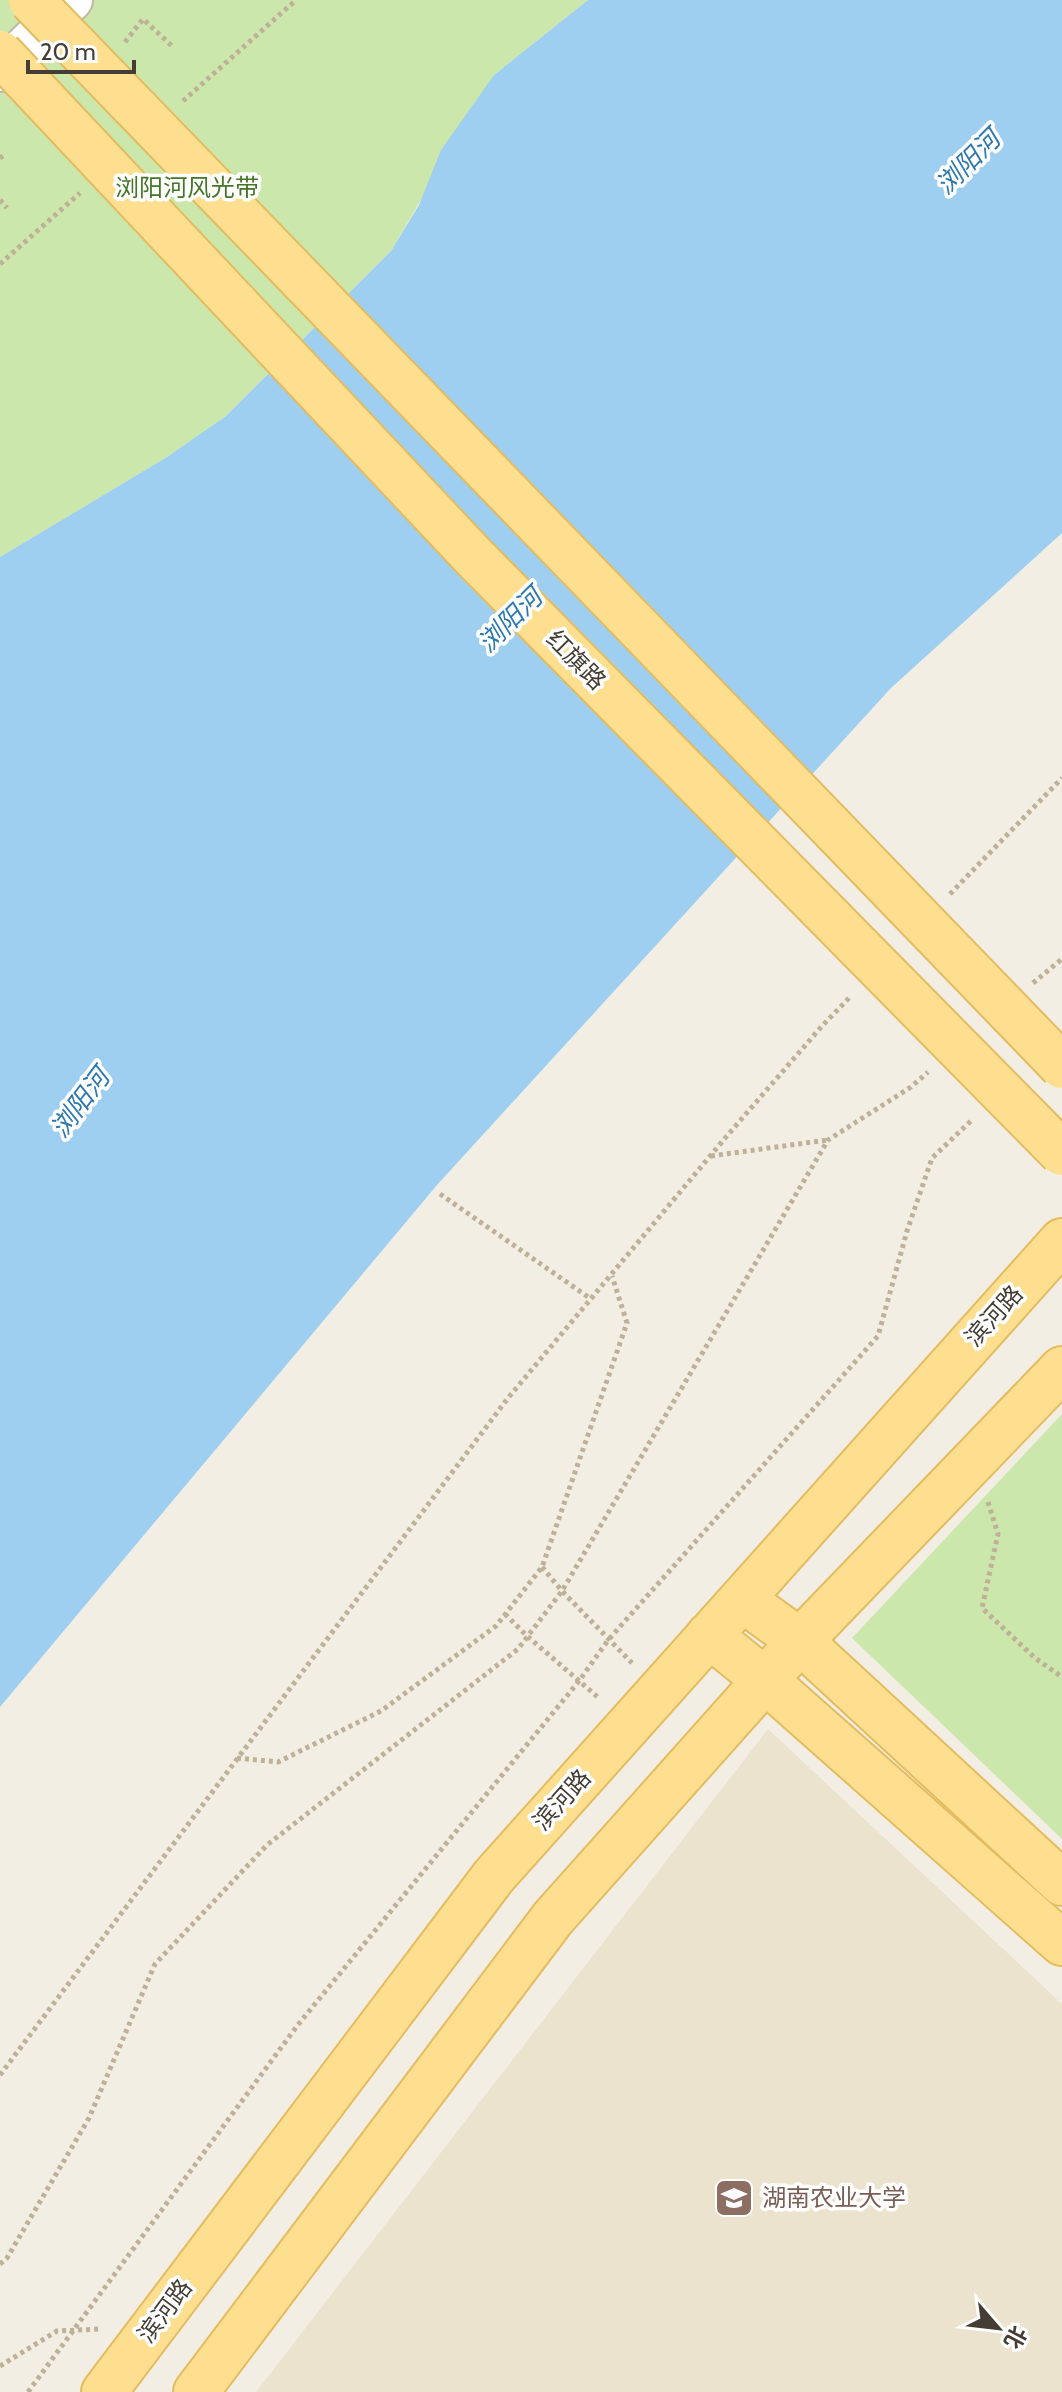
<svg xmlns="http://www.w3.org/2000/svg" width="1062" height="2392" font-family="Cabin,'Noto Sans SC',sans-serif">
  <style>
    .education { fill: #ebe3cd }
    .green { fill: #cce7ab }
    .water { fill: #9ecff0 }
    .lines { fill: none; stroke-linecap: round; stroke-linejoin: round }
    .minor-casing { stroke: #c0b8a9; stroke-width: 44 }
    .major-casing { stroke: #e4bc60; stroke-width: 48 }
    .path { stroke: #bfb197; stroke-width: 5; stroke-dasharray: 4 4; stroke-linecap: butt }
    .minor { stroke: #fff; stroke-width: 40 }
    .major { stroke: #fedf90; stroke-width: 44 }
    .major-bridge-casing { stroke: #e4bc60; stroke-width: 48; stroke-linecap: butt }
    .major-bridge { stroke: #fedf90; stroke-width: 44 }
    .labels { text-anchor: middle; stroke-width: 7; stroke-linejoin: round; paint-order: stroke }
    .park-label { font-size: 24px; fill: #457527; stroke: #fff }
    .street-label { font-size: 24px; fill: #443d34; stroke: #fff }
    .education-label { font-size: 24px; fill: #785e54; stroke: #fff; text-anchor: start }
    .water-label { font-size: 26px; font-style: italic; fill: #2d78af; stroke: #fff }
  </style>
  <rect width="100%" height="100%" fill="#f2eee4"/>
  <path class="education" d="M 768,1729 L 1062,2004 L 1062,2392 L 256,2392 Z"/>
  <g class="green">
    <path d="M 0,0 L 588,0 L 494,75 L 391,251 L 226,416 L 167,457 L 0,557 Z"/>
    <path d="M 1062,1414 L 1062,1839 L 852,1638 Z"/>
  </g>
  <path class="water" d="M 588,0 L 1062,0 L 1062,533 L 891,688 L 437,1185 L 0,1707 L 0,557 L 167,457 L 226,416 L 391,251 L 419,205 L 441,150 L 494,75 Z"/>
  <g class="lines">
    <defs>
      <path id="minor" d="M 0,71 L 72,0"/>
      <g id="major">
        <path d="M 743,1600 L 800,1641 L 1062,1883"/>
        <path d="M 709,1635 L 765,1680 L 1062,1943"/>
        <path d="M 104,2392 L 494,1876 L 1062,1241"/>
        <path d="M 196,2392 L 553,1918 L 800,1641 L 1062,1369"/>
      </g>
    </defs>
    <use href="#minor" class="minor-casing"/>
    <use href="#major" class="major-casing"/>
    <g class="path">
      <path d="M 125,42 L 143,19 L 172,46"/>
      <path d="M 183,101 L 296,0"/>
      <path d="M 0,158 L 3,156"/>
      <path d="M 0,200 L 7,208"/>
      <path d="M 0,264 L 80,193"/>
      <path d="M 950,894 L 1062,778"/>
      <path d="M 1033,983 L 1062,959"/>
      <path d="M 711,1156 L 827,1140"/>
      <path d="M 440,1194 L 591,1299"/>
      <path d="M 988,1502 L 998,1534 L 982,1608 L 1035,1658 L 1062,1677"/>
      <path d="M 542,1567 L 562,1591 L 632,1663"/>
      <path d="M 505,1614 L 527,1636 L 600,1699"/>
      <path d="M 237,1758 L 278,1762 L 381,1711 L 496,1626 L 542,1567 L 627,1323 L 612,1276"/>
      <path d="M 0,2075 L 508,1398 L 726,1137 L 822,1026 L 851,996"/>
      <path d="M 0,2264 L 7,2258 L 89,2118 L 155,1964 L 267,1845 L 518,1649 L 562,1591 L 828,1140 L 911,1087 L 928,1072"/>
      <path d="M 0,2366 L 57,2331 L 100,2329"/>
      <path d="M 28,2392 L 297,2026 L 579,1681 L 609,1639 L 878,1336 L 907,1231 L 932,1158 L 973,1119"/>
    </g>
    <use href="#minor" class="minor"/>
    <use href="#major" class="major"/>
    <defs>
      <g id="major-bridge">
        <path d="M 31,0 C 376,354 718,711 1062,1066"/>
        <path d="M 0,53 L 473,556 L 1062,1153"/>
      </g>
    </defs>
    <use href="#major-bridge" class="major-bridge-casing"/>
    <use href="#major-bridge" class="major-bridge"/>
  </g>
  <defs>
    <symbol id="university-square" viewBox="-11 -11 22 22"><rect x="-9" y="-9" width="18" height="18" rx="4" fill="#8d6e63" stroke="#fff"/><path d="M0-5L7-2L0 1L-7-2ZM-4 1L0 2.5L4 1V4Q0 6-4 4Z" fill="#fff"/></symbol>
  </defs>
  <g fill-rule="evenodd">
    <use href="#university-square" x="712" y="2176" width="44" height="44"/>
  </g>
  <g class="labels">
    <g class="park-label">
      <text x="187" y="196">浏阳河风光带</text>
    </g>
    <g class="street-label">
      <text transform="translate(576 660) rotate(45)" y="8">红旗路</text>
      <text transform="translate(994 1316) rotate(-48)" y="8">滨河路</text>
      <text transform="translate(562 1800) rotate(-48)" y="8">滨河路</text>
      <text transform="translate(165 2311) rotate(-53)" y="8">滨河路</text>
    </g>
    <g class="education-label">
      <text x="762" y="2206">湖南农业大学</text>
    </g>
    <g class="water-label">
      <text transform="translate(968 162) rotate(-45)" y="9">浏阳河</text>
      <text transform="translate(510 620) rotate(-45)" y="9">浏阳河</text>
      <text transform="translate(80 1103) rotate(-53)" y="9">浏阳河</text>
    </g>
  </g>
  <g transform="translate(998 2328) rotate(118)" stroke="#ffffff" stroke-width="6" paint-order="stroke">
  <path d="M0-6L14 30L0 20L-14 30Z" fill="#443d34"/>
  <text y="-12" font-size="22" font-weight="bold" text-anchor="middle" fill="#443d34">北</text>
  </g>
  <path d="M28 60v12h106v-12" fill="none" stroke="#443d34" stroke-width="4"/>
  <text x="40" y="60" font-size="24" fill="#443d34" stroke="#ffffff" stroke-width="6" paint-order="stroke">20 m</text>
</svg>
